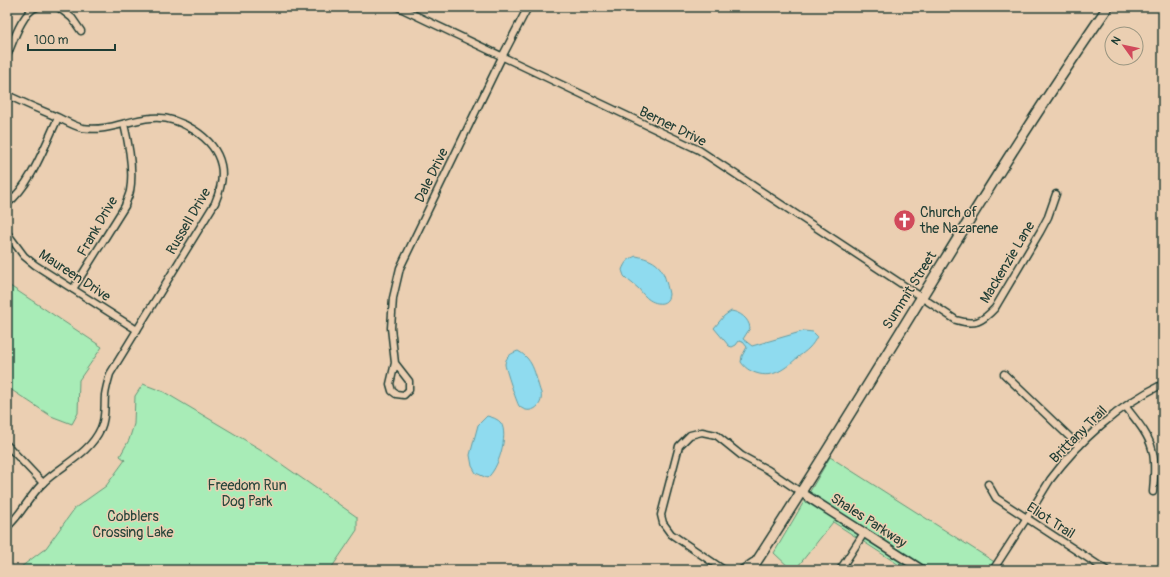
<svg xmlns="http://www.w3.org/2000/svg" width="1170" height="577" font-family="Pangolin,sans-serif">
  <style>
    .green { fill: #a8ecb7; stroke: #649476 }
    .water { fill: #8fdbef; stroke: #629ca4 }
    .lines { fill: none; stroke-linecap: round; stroke-linejoin: round }
    .minor-casing { stroke: #1f3d34; stroke-width: 9 }
    .tertiary-casing { stroke: #1f3d34; stroke-width: 11 }
    .secondary-casing { stroke: #1f3d34; stroke-width: 12 }
    .minor { stroke: #ebcfb2; stroke-width: 6 }
    .tertiary { stroke: #ebcfb2; stroke-width: 8 }
    .secondary { stroke: #ebcfb2; stroke-width: 9 }
    .labels { text-anchor: middle; stroke-width: 3; stroke-linejoin: round; paint-order: stroke }
    .street-label { font-size: 14px; fill: #1f3d34; stroke: #ebcfb2 }
    .poi-label { font-size: 14px; fill: #1f3d34; stroke: #ebcfb2; text-anchor: start }
    .park-label { font-size: 14px; fill: #26463b; stroke: #ebcfb2 }
  </style>
  <rect width="100%" height="100%" fill="#ebcfb2"/>
  <filter id="ink" filterUnits="userSpaceOnUse"><feTurbulence type="fractalNoise" baseFrequency=".025" numOctaves="2"/><feDisplacementMap in="SourceGraphic" scale="8" xChannelSelector="R" yChannelSelector="G"/><feConvolveMatrix kernelMatrix="1 2 1 2 8 2 1 2 1" color-interpolation-filters="sRGB"/></filter>
  <g filter="url(#ink)">
    <g class="green">
      <path d="M 7,284 L 102,347 L 79,380 L 78,413 L 72,424 L 51,416 L 7,387 Z"/>
      <path d="M 143,384 L 164,392 L 260,449 L 357,517 L 357,530 L 330,570 L 17,570 L 46,548 L 75,508 L 106,486 L 125,460 L 120,456 L 129,440 L 134,424 L 135,396 Z"/>
      <path d="M 830,457 L 1007,570 L 907,570 L 833,522 L 795,570 L 792,570 L 774,553 Z"/>
    </g>
    <g class="water">
      <path d="M 636,256 C 661,261 664,270 669,294 C 668,308 652,304 645,296 C 642,294 641,291 639,289 C 634,284 628,281 624,276 C 624,276 622,270 622,270 C 625,262 628,259 636,256 Z"/>
      <path d="M 731,311 C 740,312 749,319 750,328 L 743,339 L 752,346 L 804,331 L 813,332 L 817,336 C 813,346 806,351 798,357 C 786,368 773,379 756,373 C 750,371 745,368 741,362 L 742,356 L 747,347 L 743,342 L 739,341 L 736,345 L 732,347 L 729,346 L 714,328 L 724,316 Z"/>
      <path d="M 518,351 C 535,360 535,377 541,393 C 544,407 529,416 519,406 C 517,403 505,368 505,364 C 506,356 512,353 518,351 Z"/>
      <path d="M 487,416 C 492,417 498,419 501,423 C 509,435 498,470 487,478 L 476,473 L 472,466 L 470,455 L 478,425 Z"/>
    </g>
    <g class="lines">
      <defs>
        <g id="minor">
          <path d="M 58,7 L 72,18 L 81,31"/>
          <path d="M 398,7 L 699,150 L 956,320 C 975,326 982,322 995,308 L 1040,232 L 1048,217 L 1056,194"/>
          <path d="M 7,56 C 13,42 22,12 37,7"/>
          <path d="M 7,95 C 24,103 40,110 57,117 C 65,121 74,126 82,128 C 108,132 127,120 151,118 C 178,115 215,137 221,165 C 224,178 220,191 215,203 L 110,374 C 108,381 106,388 105,395 C 104,407 106,417 101,428 C 89,455 61,465 42,484 C 28,498 21,515 7,527"/>
          <path d="M 7,204 C 31,185 45,145 58,118"/>
          <path d="M 7,233 L 24,256 L 35,265 L 137,330"/>
          <path d="M 73,289 L 125,206 C 126,201 129,196 130,191 C 134,170 129,145 124,124"/>
          <path d="M 395,363 L 409,381 L 409,390 L 404,395 L 396,394 L 392,391 L 390,384 L 395,363 L 391,328 L 393,298 L 400,268 L 502,57 L 528,7"/>
          <path d="M 1004,374 L 1079,446"/>
          <path d="M 1126,407 C 1135,419 1148,433 1152,449 C 1156,462 1154,478 1153,492"/>
          <path d="M 7,445 L 43,483"/>
          <path d="M 988,484 L 996,498 L 1106,570"/>
          <path d="M 724,570 L 671,534 L 663,523 L 661,515 L 679,446 L 690,435 L 702,432 L 716,435 L 742,456 L 768,470 L 802,493"/>
          <path d="M 741,570 L 753,562"/>
          <path d="M 840,570 L 864,533"/>
          <path d="M 993,570 C 1004,553 1015,536 1026,519 C 1034,506 1042,493 1050,480 C 1079,441 1119,405 1163,384"/>
        </g>
        <path id="tertiary" d="M 802,493 L 922,570"/>
        <path id="secondary" d="M 751,570 C 873,384 981,190 1108,7"/>
      </defs>
      <use href="#minor" class="minor-casing"/>
      <use href="#tertiary" class="tertiary-casing"/>
      <use href="#secondary" class="secondary-casing"/>
      <use href="#minor" class="minor"/>
      <use href="#tertiary" class="tertiary"/>
      <use href="#secondary" class="secondary"/>
    </g>
  </g>
  <defs>
    <symbol id="church-disc" viewBox="-11 -11 22 22"><circle r="9.5" fill="#d1495b" stroke="#ebcfb2"/><path d="M-1.2-6h2.4v3.5h3.3v2.4h-3.3V6h-2.4V-.1h-3.3v-2.4h3.3Z" fill="#fff"/></symbol>
  </defs>
  <g fill-rule="evenodd">
    <use href="#church-disc" x="892" y="208" width="25" height="25"/>
  </g>
  <g class="labels">
    <g class="street-label">
      <text transform="translate(673 126) rotate(26)" y="5">Berner Drive</text>
      <text transform="translate(431 175) rotate(-64)" y="5">Dale Drive</text>
      <text transform="translate(188 221) rotate(-60)" y="5">Russell Drive</text>
      <text transform="translate(97 226) rotate(-60)" y="5">Frank Drive</text>
      <text transform="translate(1007 262) rotate(-59)" y="5">Mackenzie Lane</text>
      <text transform="translate(75 275) rotate(33)" y="5">Maureen Drive</text>
      <text transform="translate(909 290) rotate(-58)" y="5">Summit Street</text>
      <text transform="translate(1078 434) rotate(-45)" y="5">Brittany Trail</text>
      <text transform="translate(869 520) rotate(33)" y="5">Shales Parkway</text>
      <text transform="translate(1051 520) rotate(33)" y="5">Eliot Trail</text>
    </g>
    <g class="poi-label">
      <text x="920" y="217">Church of<tspan x="920" dy="16">the Nazarene</tspan></text>
    </g>
    <g class="park-label">
      <text x="247" y="490">Freedom Run<tspan x="247" dy="16">Dog Park</tspan></text>
      <text x="133" y="521">Cobblers<tspan x="133" dy="16">Crossing Lake</tspan></text>
    </g>
  </g>
  <rect width="1170" height="577" fill="none" stroke="#ebcfb2" stroke-width="24"/>
  <rect x="12" y="12" width="1146" height="553" fill="none" stroke="#1f3d34" stroke-width="1.5" filter="url(#ink)"/>
  <g transform="translate(1124 46) rotate(303)"><circle r="19" fill="#ebcfb2" stroke="#999580"/>
  <path d="M0-3L7 15L0 10L-7 15Z" fill="#d1495b"/>
  <text y="-6" font-size="11" font-weight="bold" text-anchor="middle" fill="#1f3d34">N</text>
  </g>
  <path d="M28 44v6h87v-6" fill="none" stroke="#1f3d34" stroke-width="2"/>
  <text x="34" y="44" font-size="12" fill="#1f3d34" stroke="#ebcfb2" stroke-width="3" paint-order="stroke">100 m</text>
</svg>
